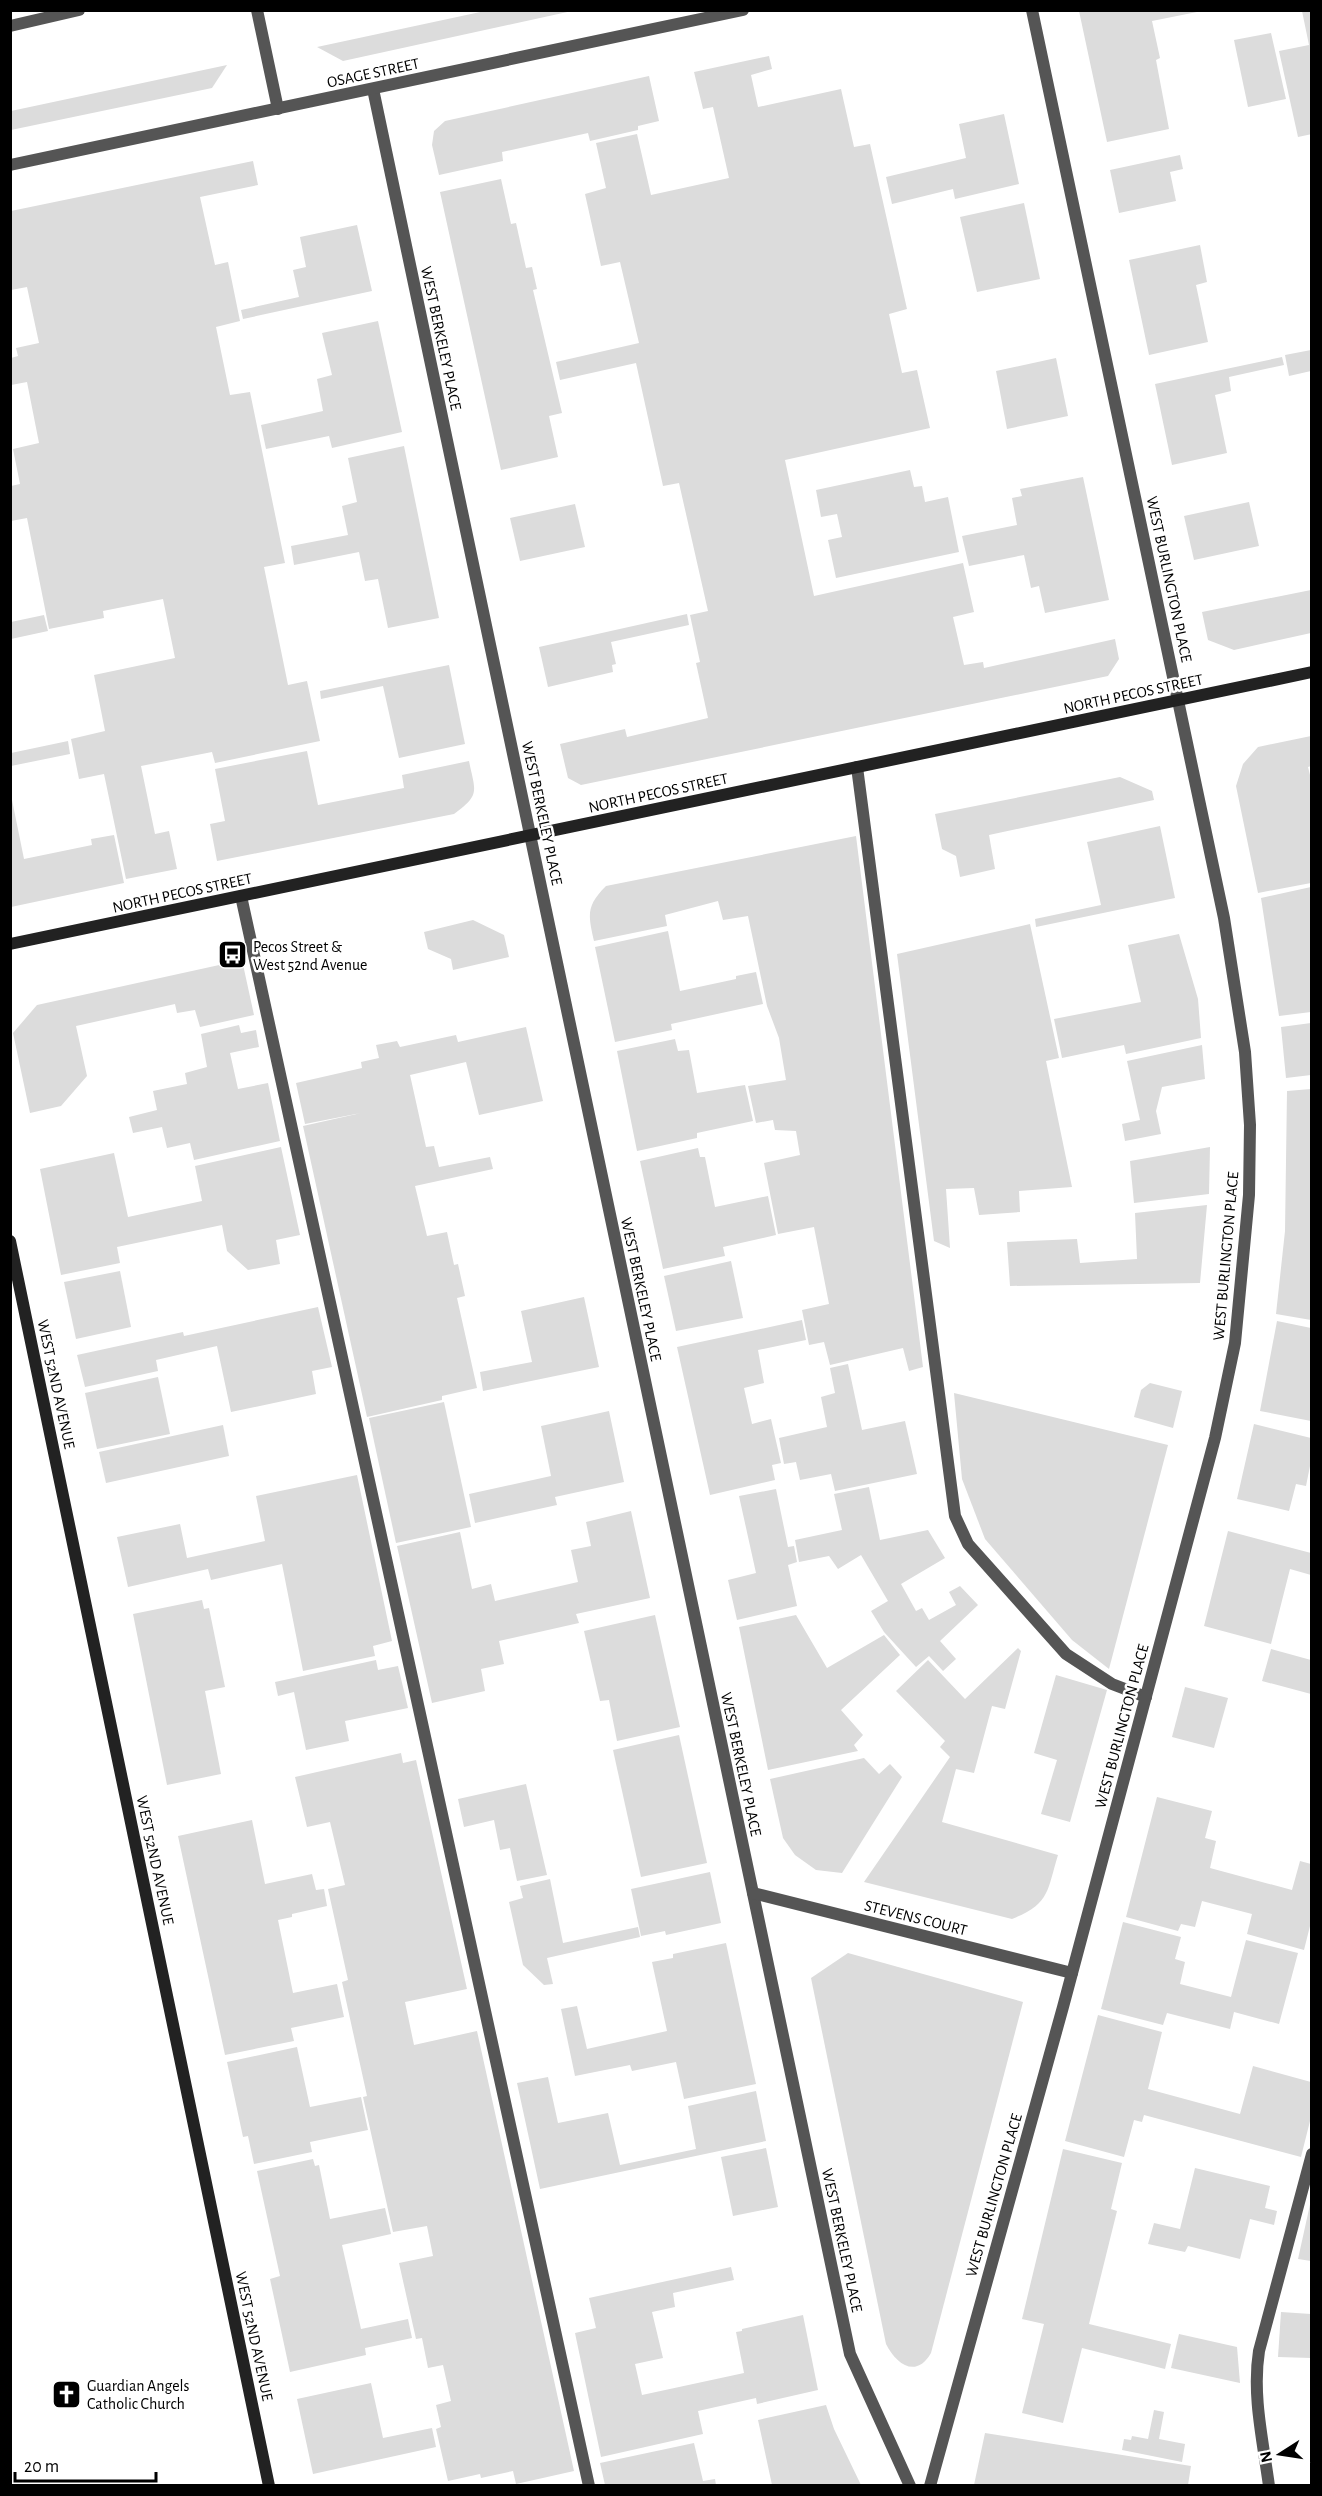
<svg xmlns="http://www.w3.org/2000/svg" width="1322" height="2496" font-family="'Alegreya Sans',sans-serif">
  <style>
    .grass { fill: #dcdcdc }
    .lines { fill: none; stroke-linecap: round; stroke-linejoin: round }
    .lane { stroke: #555; stroke-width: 12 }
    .street { stroke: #555; stroke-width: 12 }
    .secondary { stroke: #222; stroke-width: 12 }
    .labels { text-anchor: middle; stroke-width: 5; stroke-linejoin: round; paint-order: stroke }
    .street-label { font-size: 16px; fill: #000; stroke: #fff }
    .poi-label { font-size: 16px; fill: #000; stroke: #fff; text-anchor: start }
  </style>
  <rect width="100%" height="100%" fill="#fff"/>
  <g class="grass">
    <path d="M 485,11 L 572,11 L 343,61 L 317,47 Z"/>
    <path d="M 1079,11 L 1202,11 L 1152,21 L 1160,58 L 1156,60 L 1169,129 L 1107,142 Z"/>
    <path d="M 1302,11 L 1311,11 L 1312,134 L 1298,137 L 1279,51 L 1309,45 Z"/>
    <path d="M 1271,33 L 1286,99 L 1248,107 L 1234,40 Z"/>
    <path d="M 769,56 L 772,69 L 751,75 L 758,107 L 841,89 L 854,147 L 870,144 L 907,309 L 889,314 L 902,373 L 917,370 L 930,428 L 785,460 L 814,596 L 963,563 L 974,612 L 953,617 L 964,665 L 983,662 L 984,668 L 1115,639 L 1119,659 L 1108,676 L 581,785 L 568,778 L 560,744 L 625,729 L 627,737 L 708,718 L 696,663 L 700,662 L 690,615 L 708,611 L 679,483 L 663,486 L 636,363 L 560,380 L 556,362 L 639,343 L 620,262 L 601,266 L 585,194 L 606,188 L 596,143 L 637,134 L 651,195 L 729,178 L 713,107 L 703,109 L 694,72 Z"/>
    <path d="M 227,65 L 212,88 L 11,130 L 11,111 Z"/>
    <path d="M 649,76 L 659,121 L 638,126 L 638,130 L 590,141 L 588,133 L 502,152 L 503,161 L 439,175 L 432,145 L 434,131 L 445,121 Z"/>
    <path d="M 1004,114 L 1019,184 L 955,199 L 953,189 L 892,204 L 886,177 L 966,158 L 959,124 Z"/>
    <path d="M 1180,155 L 1183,169 L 1170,172 L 1176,201 L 1119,213 L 1110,170 Z"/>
    <path d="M 253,161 L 258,185 L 200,197 L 215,265 L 228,262 L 240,321 L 216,327 L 230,395 L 250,392 L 285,563 L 264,567 L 288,685 L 307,681 L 320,741 L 215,763 L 212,752 L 141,766 L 155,834 L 169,831 L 177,869 L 126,879 L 104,774 L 79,779 L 71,739 L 105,731 L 94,675 L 175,658 L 163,599 L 103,611 L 104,618 L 49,629 L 27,518 L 11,521 L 11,486 L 20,484 L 13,449 L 39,443 L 27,382 L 11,385 L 11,358 L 18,356 L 16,348 L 39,343 L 27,287 L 11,290 L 11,211 Z"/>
    <path d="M 501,179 L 511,224 L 516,223 L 526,268 L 532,267 L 537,289 L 533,290 L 562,413 L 549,416 L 558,457 L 501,470 L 440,192 Z"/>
    <path d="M 1024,203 L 1040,279 L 977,292 L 960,217 Z"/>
    <path d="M 357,225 L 372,291 L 243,319 L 241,310 L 299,297 L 293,270 L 306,267 L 300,237 Z"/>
    <path d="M 1200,245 L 1207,282 L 1196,285 L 1208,342 L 1149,355 L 1129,260 Z"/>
    <path d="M 378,321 L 402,432 L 332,448 L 329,436 L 266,449 L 261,425 L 323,411 L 317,379 L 332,375 L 322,333 Z"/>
    <path d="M 1311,350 L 1311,371 L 1289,376 L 1285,355 Z"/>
    <path d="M 1282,357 L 1284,365 L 1229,377 L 1231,391 L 1215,395 L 1227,453 L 1172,465 L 1155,384 Z"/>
    <path d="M 1056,358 L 1068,416 L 1007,429 L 996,371 Z"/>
    <path d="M 404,446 L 439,618 L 388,628 L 378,579 L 365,581 L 359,552 L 294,565 L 291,546 L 348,535 L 342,506 L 357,502 L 348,458 Z"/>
    <path d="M 910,470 L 914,487 L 922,486 L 925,502 L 948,497 L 959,552 L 836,578 L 828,540 L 842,537 L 837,514 L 821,517 L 816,490 Z"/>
    <path d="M 1083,477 L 1109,600 L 1045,613 L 1039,586 L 1031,588 L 1024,555 L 969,566 L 962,536 L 1017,525 L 1012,498 L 1022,496 L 1020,489 Z"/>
    <path d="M 1249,502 L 1259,546 L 1194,560 L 1184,516 Z"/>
    <path d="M 575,504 L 585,547 L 520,561 L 510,518 Z"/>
    <path d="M 1311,590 L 1311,633 L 1234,650 L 1208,640 L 1202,612 Z"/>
    <path d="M 687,614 L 689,625 L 611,642 L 616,664 L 612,665 L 613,672 L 548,687 L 539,647 Z"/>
    <path d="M 44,615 L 48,631 L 11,639 L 11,622 Z"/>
    <path d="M 449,665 L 465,744 L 399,758 L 383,686 L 321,699 L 320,691 Z"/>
    <path d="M 1311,736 L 1311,766 L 1308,767 L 1312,783 L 1311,883 L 1258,893 L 1236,786 L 1243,764 L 1258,747 Z"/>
    <path d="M 68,741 L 70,754 L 11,766 L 11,753 Z"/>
    <path d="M 307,751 L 318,805 L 404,788 L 402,775 L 469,761 C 475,791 481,795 454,814 L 217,861 L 210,824 L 225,821 L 215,769 Z"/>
    <path d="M 1120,777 L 1152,791 L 1154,800 L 989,835 L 995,869 L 960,877 L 956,856 L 942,849 L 935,814 Z"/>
    <path d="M 11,795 L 24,859 L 92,845 L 91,839 L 114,835 L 124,883 L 11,907 Z"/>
    <path d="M 1160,826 L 1175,898 L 1036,927 L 1035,919 L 1101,905 L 1087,842 Z"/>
    <path d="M 856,836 L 923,1367 L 909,1371 L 903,1348 L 830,1365 L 824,1342 L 809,1345 L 802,1310 L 829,1304 L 814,1227 L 778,1234 L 764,1163 L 800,1155 L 796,1131 L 775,1130 L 773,1120 L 756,1123 L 748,1086 L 786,1080 L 779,1038 L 767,1006 L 748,916 L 723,920 L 718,901 L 665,915 L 667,926 L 594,941 C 588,915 586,906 606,886 Z"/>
    <path d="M 1311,887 L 1311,1012 L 1279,1016 L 1261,898 Z"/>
    <path d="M 473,920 L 504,935 L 509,957 L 453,970 L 451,959 L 428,949 L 424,932 Z"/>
    <path d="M 1030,924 L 1059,1058 L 1046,1061 L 1072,1187 L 1019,1191 L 1020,1212 L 979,1215 L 974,1188 L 946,1189 L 950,1248 L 934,1241 L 897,954 Z"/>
    <path d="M 668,931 L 680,991 L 736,979 L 736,976 L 756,972 L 763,1004 L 671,1024 L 672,1030 L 615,1042 L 595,947 Z"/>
    <path d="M 1179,934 L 1198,999 L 1201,1038 L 1126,1054 L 1124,1045 L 1062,1058 L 1054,1019 L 1141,1002 L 1128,945 Z"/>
    <path d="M 242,960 L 254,1015 L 200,1027 L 195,1010 L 177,1013 L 175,1004 L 76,1026 L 87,1076 L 61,1106 L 30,1113 L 13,1033 L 37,1005 Z"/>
    <path d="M 1311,1023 L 1311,1075 L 1286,1078 L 1281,1027 Z"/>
    <path d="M 239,1025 L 241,1033 L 256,1030 L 259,1047 L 230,1053 L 238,1089 L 268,1083 L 280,1141 L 194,1160 L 190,1143 L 167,1148 L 162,1127 L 133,1133 L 129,1117 L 157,1110 L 153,1091 L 187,1084 L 185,1073 L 207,1067 L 201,1034 Z"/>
    <path d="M 526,1027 L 543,1101 L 479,1115 L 466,1062 L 410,1075 L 426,1147 L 434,1146 L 439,1167 L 490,1157 L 493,1169 L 415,1186 L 427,1236 L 447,1232 L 454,1265 L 458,1264 L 465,1296 L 457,1298 L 477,1388 L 442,1396 L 442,1400 L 367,1417 L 303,1126 L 361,1113 L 305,1124 L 296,1083 L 362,1068 L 361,1062 L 379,1058 L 376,1045 L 397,1041 L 400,1047 L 456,1035 L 458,1042 Z"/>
    <path d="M 675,1039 L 678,1051 L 689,1050 L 697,1093 L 745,1085 L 753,1121 L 697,1133 L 697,1138 L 637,1151 L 617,1051 Z"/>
    <path d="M 1202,1045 L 1205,1079 L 1162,1087 L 1156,1111 L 1161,1134 L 1125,1141 L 1122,1124 L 1140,1120 L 1127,1061 Z"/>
    <path d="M 1311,1089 L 1312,1089 L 1311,1320 L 1276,1314 L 1285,1231 L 1287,1091 Z"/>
    <path d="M 281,1147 L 300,1235 L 276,1240 L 280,1264 L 248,1270 L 227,1251 L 222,1225 L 117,1247 L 120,1263 L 61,1275 L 40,1169 L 114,1153 L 128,1217 L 202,1201 L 195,1166 Z"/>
    <path d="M 1210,1147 L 1209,1194 L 1134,1203 L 1130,1161 Z"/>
    <path d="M 698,1148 L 700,1157 L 705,1157 L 715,1207 L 768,1196 L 776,1235 L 723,1247 L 725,1256 L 663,1269 L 640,1161 Z"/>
    <path d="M 1207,1205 L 1200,1283 L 1010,1286 L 1007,1242 L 1077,1239 L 1080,1263 L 1137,1259 L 1135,1213 Z"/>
    <path d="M 731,1261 L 743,1318 L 676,1331 L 664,1276 Z"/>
    <path d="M 120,1271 L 131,1327 L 76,1339 L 64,1282 Z"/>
    <path d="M 584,1297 L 599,1367 L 483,1391 L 480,1372 L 532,1362 L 521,1311 Z"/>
    <path d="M 318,1307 L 332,1367 L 312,1371 L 316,1394 L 231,1412 L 217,1346 L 156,1360 L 158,1371 L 85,1387 L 77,1355 L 183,1332 L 184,1336 Z"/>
    <path d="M 802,1320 L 806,1340 L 758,1350 L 764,1383 L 744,1388 L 752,1424 L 771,1419 L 781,1463 L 772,1465 L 775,1480 L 710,1495 L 677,1347 Z"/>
    <path d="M 1277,1321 L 1311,1328 L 1311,1421 L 1260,1411 Z"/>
    <path d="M 848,1364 L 862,1430 L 905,1421 L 917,1474 L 835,1491 L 831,1474 L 800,1480 L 796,1462 L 784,1464 L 779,1438 L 827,1427 L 821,1397 L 835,1393 L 830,1368 Z"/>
    <path d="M 158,1377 L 170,1434 L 97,1449 L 85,1393 Z"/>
    <path d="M 1150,1383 L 1182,1391 L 1173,1428 L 1134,1417 L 1141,1390 Z"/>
    <path d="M 954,1393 L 1168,1445 L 1109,1669 L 1072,1640 L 985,1539 L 962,1479 Z"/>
    <path d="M 444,1402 L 471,1527 L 396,1543 L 369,1418 Z"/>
    <path d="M 609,1411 L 624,1482 L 555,1497 L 557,1505 L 475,1523 L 469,1494 L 551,1476 L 541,1426 Z"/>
    <path d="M 1254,1424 L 1311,1438 L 1311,1461 L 1306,1486 L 1296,1484 L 1289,1511 L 1237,1499 Z"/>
    <path d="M 223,1425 L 229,1456 L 106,1483 L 99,1452 Z"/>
    <path d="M 357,1475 L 392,1641 L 373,1646 L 375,1656 L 303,1671 L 282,1564 L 211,1580 L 208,1569 L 128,1587 L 117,1537 L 180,1524 L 187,1558 L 265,1541 L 256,1496 Z"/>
    <path d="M 869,1487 L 880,1540 L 928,1530 L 945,1558 L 901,1584 L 916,1611 L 922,1608 L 929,1620 L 956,1605 L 949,1592 L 960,1586 L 978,1605 L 940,1641 L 956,1659 L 943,1671 L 929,1656 L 916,1667 L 884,1632 L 871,1611 L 888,1601 L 861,1555 L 838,1569 L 829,1556 L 799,1562 L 795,1540 L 842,1530 L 834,1494 Z"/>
    <path d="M 776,1489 L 788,1547 L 794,1546 L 797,1562 L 788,1565 L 797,1606 L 737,1620 L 728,1580 L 756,1573 L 739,1496 Z"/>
    <path d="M 631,1511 L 650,1598 L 576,1614 L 579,1623 L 499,1641 L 504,1664 L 481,1669 L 485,1691 L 432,1703 L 397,1546 L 460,1532 L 472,1589 L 491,1584 L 495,1601 L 578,1582 L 571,1550 L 591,1546 L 586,1522 Z"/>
    <path d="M 1228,1531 L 1311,1553 L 1311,1575 L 1290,1569 L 1271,1644 L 1204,1626 Z"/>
    <path d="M 202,1600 L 204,1609 L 209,1608 L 225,1687 L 205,1691 L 221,1774 L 167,1785 L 133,1614 Z"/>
    <path d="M 655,1615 L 680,1727 L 617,1741 L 609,1700 L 600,1701 L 584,1631 Z"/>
    <path d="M 796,1615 L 827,1668 L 884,1635 L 900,1655 L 841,1710 L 863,1735 L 854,1745 L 858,1751 L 768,1770 L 739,1627 Z"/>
    <path d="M 1018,1648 L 1021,1651 L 1005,1709 L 992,1706 L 974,1773 L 956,1769 L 942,1822 L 1058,1855 C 1047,1891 1050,1904 1012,1919 L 864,1882 L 950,1757 L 940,1747 L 945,1741 L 896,1691 L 928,1660 L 965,1699 Z"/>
    <path d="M 1271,1649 L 1311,1660 L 1311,1694 L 1262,1681 Z"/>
    <path d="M 376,1660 L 378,1670 L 398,1666 L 408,1708 L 345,1721 L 349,1741 L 306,1750 L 294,1692 L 278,1696 L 275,1682 Z"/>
    <path d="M 1056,1675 L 1107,1690 L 1070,1822 L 1041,1814 L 1057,1760 L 1034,1753 Z"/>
    <path d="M 1185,1687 L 1228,1698 L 1214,1748 L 1172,1737 Z"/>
    <path d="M 679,1735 L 707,1863 L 641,1877 L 613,1750 Z"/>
    <path d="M 401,1753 L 403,1763 L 416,1760 L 467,1989 L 405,2002 L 414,2045 L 477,2031 L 574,2471 L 516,2484 L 513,2471 L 481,2478 L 480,2474 L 448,2481 L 436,2429 L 441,2427 L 436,2405 L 451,2401 L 443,2365 L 428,2368 L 422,2338 L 416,2339 L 399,2263 L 433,2256 L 427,2226 L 393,2232 L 363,2097 L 367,2096 L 342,1982 L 348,1980 L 328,1889 L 345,1885 L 330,1822 L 307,1827 L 295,1777 Z"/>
    <path d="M 864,1758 L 879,1774 L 890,1764 L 902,1777 L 842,1873 L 816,1870 L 795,1855 L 783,1838 L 770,1779 Z"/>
    <path d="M 526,1784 L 547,1875 L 517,1881 L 510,1848 L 500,1850 L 494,1820 L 464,1827 L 458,1799 Z"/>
    <path d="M 1157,1797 L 1212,1811 L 1205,1838 L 1216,1841 L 1210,1868 L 1292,1890 L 1300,1861 L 1311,1864 L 1311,1922 L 1304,1950 L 1247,1934 L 1252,1914 L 1202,1901 L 1195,1927 L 1181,1924 L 1178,1931 L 1126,1917 Z"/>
    <path d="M 252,1820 L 265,1884 L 312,1874 L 316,1890 L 324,1889 L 327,1906 L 292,1914 L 292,1917 L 278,1920 L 293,1993 L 337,1984 L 344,2017 L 291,2028 L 294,2041 L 225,2055 L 178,1836 Z"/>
    <path d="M 710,1872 L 721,1923 L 666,1935 L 665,1931 L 641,1936 L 631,1889 Z"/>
    <path d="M 550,1879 L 563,1943 L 638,1927 L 640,1937 L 547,1958 L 553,1984 L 544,1985 L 523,1965 L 509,1902 L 523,1898 L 520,1886 Z"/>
    <path d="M 1123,1922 L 1181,1937 L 1175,1959 L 1185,1962 L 1180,1984 L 1231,1997 L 1246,1940 L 1298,1953 L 1279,2024 L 1234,2012 L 1230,2029 L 1167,2013 L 1163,2025 L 1101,2009 Z"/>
    <path d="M 726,1943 L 756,2084 L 684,2099 L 676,2062 L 632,2071 L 630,2065 L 575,2076 L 561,2009 L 577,2006 L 587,2049 L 667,2031 L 652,1962 L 673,1958 L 673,1954 Z"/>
    <path d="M 848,1953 L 1023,2002 L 931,2353 C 916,2379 896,2364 886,2344 L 811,1978 Z"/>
    <path d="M 1098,2015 L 1162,2032 L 1148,2089 L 1240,2114 L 1253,2066 L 1311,2082 L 1311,2117 L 1301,2157 L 1144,2115 L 1142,2122 L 1134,2120 L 1124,2157 L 1065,2141 Z"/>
    <path d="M 297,2047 L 310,2107 L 361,2097 L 368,2130 L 310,2142 L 312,2152 L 254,2164 L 248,2136 L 243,2137 L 227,2062 Z"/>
    <path d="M 548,2077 L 558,2123 L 608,2113 L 620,2165 L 696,2149 L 688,2106 L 756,2091 L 766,2141 L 540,2189 L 517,2083 Z"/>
    <path d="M 766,2148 L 778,2207 L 733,2216 L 721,2157 Z"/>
    <path d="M 1063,2149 L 1122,2163 L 1111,2209 L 1117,2211 L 1089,2324 L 1171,2344 L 1165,2369 L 1082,2348 L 1063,2423 L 1022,2413 L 1044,2324 L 1022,2319 Z"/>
    <path d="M 313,2159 L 315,2166 L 319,2165 L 330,2219 L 385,2208 L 391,2234 L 342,2245 L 361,2329 L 408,2319 L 412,2338 L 365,2348 L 366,2355 L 290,2372 L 270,2279 L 280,2276 L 257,2171 Z"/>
    <path d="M 1195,2168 L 1270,2186 L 1265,2208 L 1277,2211 L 1274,2225 L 1250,2219 L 1240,2259 L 1188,2246 L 1185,2252 L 1148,2244 L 1154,2223 L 1180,2229 Z"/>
    <path d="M 1311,2200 L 1312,2261 L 1311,2261 L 1298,2259 Z"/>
    <path d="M 731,2267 L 734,2280 L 673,2293 L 675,2307 L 652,2312 L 663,2358 L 635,2364 L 642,2395 L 744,2373 L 736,2332 L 742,2331 L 742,2329 L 803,2315 L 818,2390 L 757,2404 L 756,2398 L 698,2411 L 703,2434 L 601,2457 L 575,2333 L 596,2328 L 589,2298 Z"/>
    <path d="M 1281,2312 L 1311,2314 L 1311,2358 L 1278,2357 Z"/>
    <path d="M 1179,2334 L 1237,2347 L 1240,2383 L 1171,2368 Z"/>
    <path d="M 371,2383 L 383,2438 L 432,2428 L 436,2447 L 313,2474 L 297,2399 Z"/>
    <path d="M 826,2405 L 834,2429 L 861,2485 L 772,2485 L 758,2420 Z"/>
    <path d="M 1154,2410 L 1164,2412 L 1159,2439 L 1185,2444 L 1182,2462 L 1122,2450 L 1124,2439 L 1131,2440 L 1132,2436 L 1148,2439 Z"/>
    <path d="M 985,2433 L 1191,2466 L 1188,2485 L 974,2485 Z"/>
    <path d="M 694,2443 L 703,2481 L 715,2479 L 716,2485 L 605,2485 L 600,2463 Z"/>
  </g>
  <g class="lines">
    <g class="lane">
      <path d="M 257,10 L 278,109"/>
      <path d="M 10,26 L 79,10"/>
      <path d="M 857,767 L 955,1516 L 968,1544 L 1066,1654 L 1112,1684 L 1146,1697"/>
      <path d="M 241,896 L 589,2486"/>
      <path d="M 1269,2486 C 1263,2441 1252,2395 1259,2351 L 1312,2154"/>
    </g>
    <g class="street">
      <path d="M 373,89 L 850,2354 L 910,2486"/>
      <path d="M 10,165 L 743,10"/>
      <path d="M 753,1893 L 1072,1973"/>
      <path d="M 930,2486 L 1063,2007 L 1215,1438 L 1235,1343 L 1249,1195 L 1250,1125 L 1245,1052 L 1224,918 L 1032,10"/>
    </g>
    <g class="secondary">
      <path d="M 10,944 L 1312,672"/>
      <path d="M 10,1241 L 269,2486"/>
    </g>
  </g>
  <defs>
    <symbol id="bus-square" viewBox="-11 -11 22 22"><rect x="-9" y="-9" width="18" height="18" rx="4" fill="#000" stroke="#fff"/><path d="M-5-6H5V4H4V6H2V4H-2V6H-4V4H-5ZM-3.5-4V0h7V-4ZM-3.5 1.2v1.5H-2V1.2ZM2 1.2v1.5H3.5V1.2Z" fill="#fff"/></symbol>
    <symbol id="church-square" viewBox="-11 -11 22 22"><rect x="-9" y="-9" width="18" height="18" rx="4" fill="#000" stroke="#fff"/><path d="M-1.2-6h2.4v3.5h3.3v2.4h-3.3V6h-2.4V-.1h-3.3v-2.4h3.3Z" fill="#fff"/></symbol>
  </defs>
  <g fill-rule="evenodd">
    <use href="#bus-square" x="216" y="938" width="33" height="33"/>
    <use href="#church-square" x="50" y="2378" width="33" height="33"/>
  </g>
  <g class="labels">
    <g class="street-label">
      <text transform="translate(373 72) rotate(-12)" y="6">OSAGE STREET</text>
      <text transform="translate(442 338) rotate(78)" y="6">WEST BERKELEY PLACE</text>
      <text transform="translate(1170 579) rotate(78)" y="6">WEST BURLINGTON PLACE</text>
      <text transform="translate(1133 693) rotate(-12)" y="6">NORTH PECOS STREET</text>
      <text transform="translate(658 792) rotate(-12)" y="6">NORTH PECOS STREET</text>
      <text transform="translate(543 813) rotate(78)" y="6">WEST BERKELEY PLACE</text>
      <text transform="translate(182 892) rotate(-12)" y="6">NORTH PECOS STREET</text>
      <text transform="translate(1225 1256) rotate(-85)" y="6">WEST BURLINGTON PLACE</text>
      <text transform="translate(642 1289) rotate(78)" y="6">WEST BERKELEY PLACE</text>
      <text transform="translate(57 1384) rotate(78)" y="6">WEST 52ND AVENUE</text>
      <text transform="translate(1121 1726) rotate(-75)" y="6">WEST BURLINGTON PLACE</text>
      <text transform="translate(742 1764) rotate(78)" y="6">WEST BERKELEY PLACE</text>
      <text transform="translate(156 1860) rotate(78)" y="6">WEST 52ND AVENUE</text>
      <text transform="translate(916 1917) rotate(14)" y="6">STEVENS COURT</text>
      <text transform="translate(993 2195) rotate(-74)" y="6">WEST BURLINGTON PLACE</text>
      <text transform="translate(843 2240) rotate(78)" y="6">WEST BERKELEY PLACE</text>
      <text transform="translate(255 2336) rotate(78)" y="6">WEST 52ND AVENUE</text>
    </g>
    <g class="poi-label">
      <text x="253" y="952">Pecos Street &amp;<tspan x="253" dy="18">West 52nd Avenue</tspan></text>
      <text x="87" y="2391">Guardian Angels<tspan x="87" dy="18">Catholic Church</tspan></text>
    </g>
  </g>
  <rect width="1322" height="2496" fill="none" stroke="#000000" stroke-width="24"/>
  <g transform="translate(1280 2454) rotate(258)" stroke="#ffffff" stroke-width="4.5" paint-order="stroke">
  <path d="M0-4.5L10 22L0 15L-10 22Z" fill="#000000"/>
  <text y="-9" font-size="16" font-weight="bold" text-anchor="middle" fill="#000000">N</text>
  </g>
  <path d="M15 2472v9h141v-9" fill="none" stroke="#000000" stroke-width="3"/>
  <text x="24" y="2472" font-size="18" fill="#000000" stroke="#ffffff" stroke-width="4.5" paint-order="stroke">20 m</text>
</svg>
